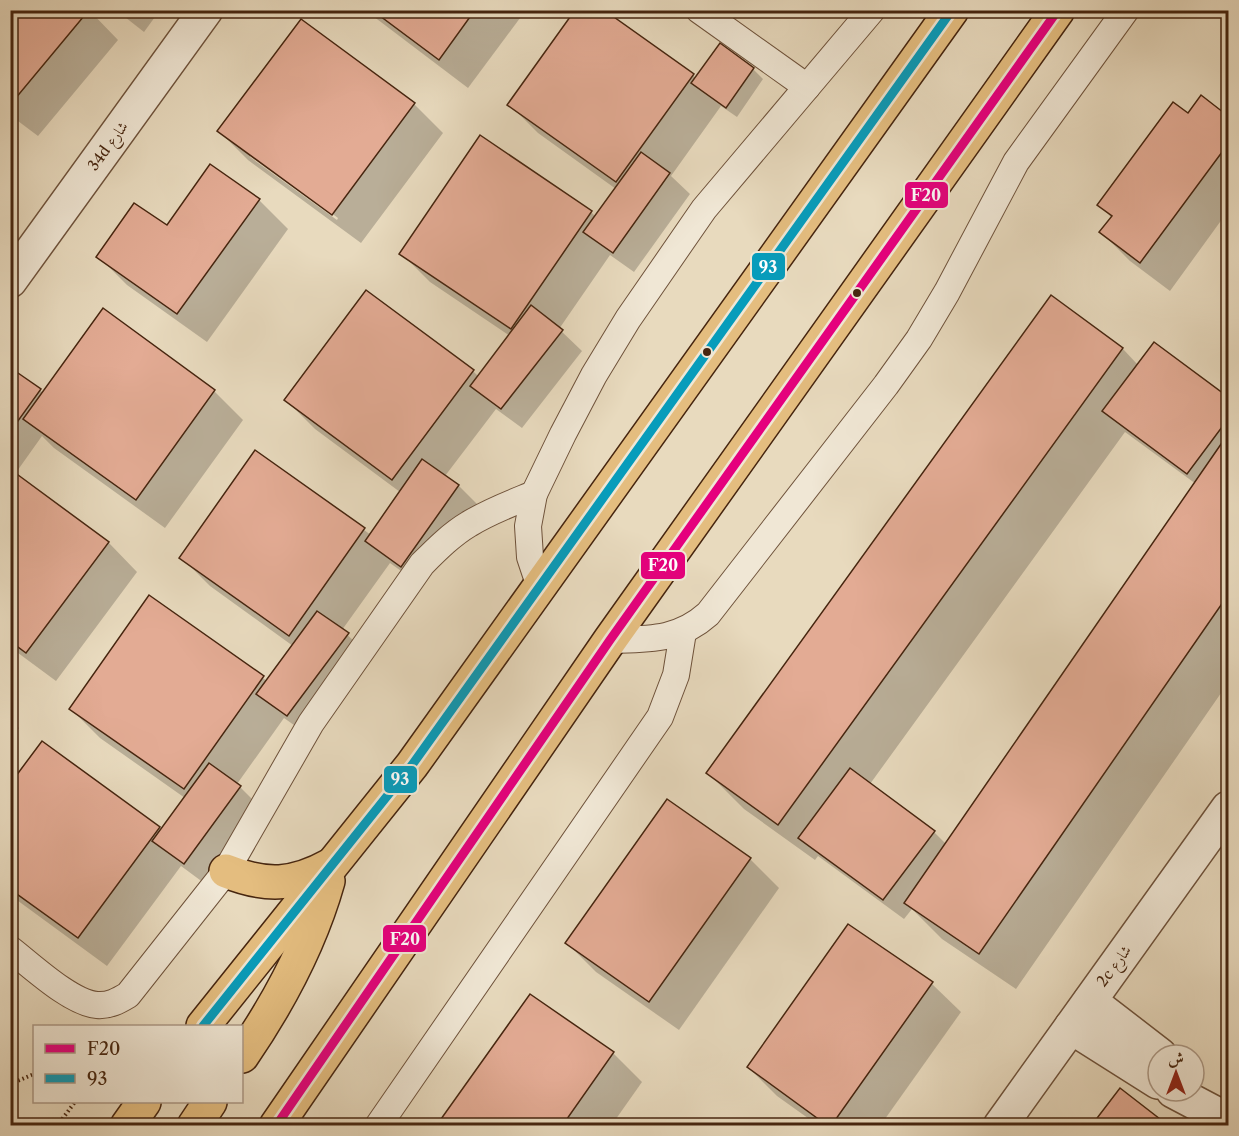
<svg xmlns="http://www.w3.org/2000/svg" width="1239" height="1136" font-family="'Libre Caslon Text',Amiri,serif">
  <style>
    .shadow { fill: #0003; fill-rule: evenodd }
    .building { fill: #e3ab94; stroke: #46250f; stroke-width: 1.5 }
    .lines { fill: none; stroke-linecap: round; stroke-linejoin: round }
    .service-casing { stroke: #6e523b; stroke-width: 28 }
    .minor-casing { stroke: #6e523b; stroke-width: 36 }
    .primary-casing { stroke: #46250f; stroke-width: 36 }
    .path { stroke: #46250f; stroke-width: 4; stroke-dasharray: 1.5 3; stroke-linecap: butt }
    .service { stroke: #f0e7d5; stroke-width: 26 }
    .minor { stroke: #f0e7d5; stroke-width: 33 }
    .primary { stroke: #e4bd7f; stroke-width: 33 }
    .bus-1-casing { stroke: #f0e7d5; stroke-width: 14 }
    .bus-2-casing { stroke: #f0e7d5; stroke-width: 14 }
    .bus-1 { stroke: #e5007d; stroke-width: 9 }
    .bus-2 { stroke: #079cbb; stroke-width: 9 }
    .bus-dot { fill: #46250f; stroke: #f0e7d5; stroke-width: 2 }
    .labels { text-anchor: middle; stroke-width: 4.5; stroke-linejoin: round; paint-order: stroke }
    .street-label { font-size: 15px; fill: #46250f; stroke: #f0e7d5 }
    .line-badge { stroke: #f0e7d5; stroke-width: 2 }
    .badge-label { font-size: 16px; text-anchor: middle; font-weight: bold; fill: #fff }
  </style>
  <rect width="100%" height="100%" fill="#e8dabe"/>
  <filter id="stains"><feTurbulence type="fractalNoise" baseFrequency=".00333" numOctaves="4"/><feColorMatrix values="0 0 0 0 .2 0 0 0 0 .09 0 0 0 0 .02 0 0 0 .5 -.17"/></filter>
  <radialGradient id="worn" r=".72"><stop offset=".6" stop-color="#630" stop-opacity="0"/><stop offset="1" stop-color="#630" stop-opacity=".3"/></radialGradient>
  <g class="shadow">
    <path d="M 10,10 L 89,10 L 118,40 L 38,136 L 18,121 L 10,131 Z"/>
    <path d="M 116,10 L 160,10 L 144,32 Z"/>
    <path d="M 365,10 L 526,10 L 468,88 Z"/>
    <path d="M 301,22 L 414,104 L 443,133 L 361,243 L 248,160 L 219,131 ZM 250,153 L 338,218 L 337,220 L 250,157 Z"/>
    <path d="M 720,45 L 753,69 L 763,79 L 737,117 L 721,106 L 671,176 L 690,194 L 634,272 L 610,255 L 559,329 L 582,351 L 522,428 L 496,409 L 445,476 L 459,486 L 479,506 L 422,586 L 390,563 L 342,630 L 368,654 L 308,735 L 284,718 L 237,784 L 260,807 L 204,883 L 181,866 L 107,966 L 10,895 L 10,787 L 159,828 L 161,830 L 185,798 L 100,738 L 71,709 L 149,597 L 267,681 L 293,646 L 210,586 L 181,557 L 256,452 L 371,535 L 400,492 L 315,429 L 286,400 L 473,371 L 479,377 L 510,336 L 430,282 L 401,253 L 591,212 L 596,217 L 616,189 L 538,133 L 509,104 L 693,75 L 696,79 Z"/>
    <path d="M 1201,98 L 1228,118 L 1228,211 L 1170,291 L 1130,261 L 1101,232 L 1112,218 L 1099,205 L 1188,115 Z"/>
    <path d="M 259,200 L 288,229 L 207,342 L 127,285 L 98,256 L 167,227 Z"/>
    <path d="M 1051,297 L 1123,349 L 1138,365 L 1154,344 L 1228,399 L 1228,683 L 1016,989 L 942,939 L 912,909 L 904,919 L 818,856 L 815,860 L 744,809 L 708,773 ZM 1125,432 L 1196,484 L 946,844 L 934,832 L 870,784 Z"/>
    <path d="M 10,386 L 40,390 L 43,393 L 214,391 L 243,420 L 165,528 L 54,448 L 42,436 L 15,474 L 109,543 L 137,572 L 56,681 L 10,647 Z"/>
    <path d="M 10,720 L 19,728 L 10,740 Z"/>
    <path d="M 750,859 L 779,888 L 679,1030 L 596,972 L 567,943 Z"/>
    <path d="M 932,984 L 961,1012 L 880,1126 L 819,1126 L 777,1096 L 748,1067 Z"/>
    <path d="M 613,1053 L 642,1082 L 611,1126 L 438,1126 Z"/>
  </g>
  <g class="building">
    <path d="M 10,10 L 89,10 L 10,105 Z"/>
    <path d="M 372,10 L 475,10 L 439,60 Z"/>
    <path d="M 575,10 L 604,10 L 694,74 L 616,182 L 507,105 Z"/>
    <path d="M 301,19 L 415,103 L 332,215 L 217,131 Z"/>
    <path d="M 720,43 L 754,68 L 726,108 L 691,83 Z"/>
    <path d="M 1201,95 L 1228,116 L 1228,144 L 1140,263 L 1099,232 L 1112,216 L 1097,205 L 1173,102 L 1188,113 Z"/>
    <path d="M 480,135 L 592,211 L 511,329 L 399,254 Z"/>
    <path d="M 641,152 L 670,173 L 613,253 L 583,232 Z"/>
    <path d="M 210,164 L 260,199 L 177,314 L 96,257 L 134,203 L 167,225 Z"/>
    <path d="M 366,290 L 474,370 L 392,480 L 284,400 Z"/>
    <path d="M 1051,295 L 1123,348 L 778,825 L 706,773 Z"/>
    <path d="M 531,305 L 563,330 L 501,409 L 470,386 Z"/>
    <path d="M 103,308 L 215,390 L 136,500 L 23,419 Z"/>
    <path d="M 1154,342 L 1228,397 L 1228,419 L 1187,474 L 1102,411 Z"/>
    <path d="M 18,373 L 41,389 L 10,432 L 10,384 Z"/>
    <path d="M 1228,434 L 1228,595 L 979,954 L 904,903 Z"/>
    <path d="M 255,450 L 365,528 L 289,636 L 179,558 Z"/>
    <path d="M 422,459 L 459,485 L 401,567 L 365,541 Z"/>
    <path d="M 10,469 L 109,542 L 26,653 L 10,641 Z"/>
    <path d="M 149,595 L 264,676 L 184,789 L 69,709 Z"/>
    <path d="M 317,611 L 349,633 L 287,716 L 256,694 Z"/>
    <path d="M 42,741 L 160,827 L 78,938 L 10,889 L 10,784 Z"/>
    <path d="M 209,763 L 241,786 L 184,864 L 152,841 Z"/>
    <path d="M 850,768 L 935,831 L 883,900 L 798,838 Z"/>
    <path d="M 667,799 L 751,858 L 649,1002 L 565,943 Z"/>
    <path d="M 848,924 L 933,982 L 831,1126 L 828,1126 L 747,1067 Z"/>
    <path d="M 530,994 L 614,1052 L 562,1126 L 436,1126 Z"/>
    <path d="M 1120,1088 L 1169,1126 L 1091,1126 Z"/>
  </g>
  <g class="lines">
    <defs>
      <g id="service">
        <path d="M 699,10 L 807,87"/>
        <path d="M 540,587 L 530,557 L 528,526 L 534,494 L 563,434 L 594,375 L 628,319 L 704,209 L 872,10"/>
        <path d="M 610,640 C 648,639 678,641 708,614 L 886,385 L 919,339 L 947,292 L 1016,162 L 1126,10"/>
        <path d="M 10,949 C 32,966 71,1003 97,1005 C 109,1006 118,1001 128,995 L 226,871 L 311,723 L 422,564 C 437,549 452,534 469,524 C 490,511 512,503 534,494"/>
        <path d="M 378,1126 L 660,717 L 676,675 L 683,632"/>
      </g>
      <g id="minor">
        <path d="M 10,281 L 206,10"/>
        <path d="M 1090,1001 L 1160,1055"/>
        <path d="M 1071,1027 L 1158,1082"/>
        <path d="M 1173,1091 L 1228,1120"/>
        <path d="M 1000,1126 L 1228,808"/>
      </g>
      <g id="primary">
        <path d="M 226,871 C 266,887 293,886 331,865"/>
        <path d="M 203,1026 L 412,765 L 952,10"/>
        <path d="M 242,1056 C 279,1002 310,945 328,881"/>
        <path d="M 127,1126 L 144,1102"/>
        <path d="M 194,1126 L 210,1102"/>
        <path d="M 276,1126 L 610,640 L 1058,10"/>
      </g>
    </defs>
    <use href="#service" class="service-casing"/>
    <use href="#minor" class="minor-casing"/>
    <use href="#primary" class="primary-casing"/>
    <g class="path">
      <path d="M 10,1084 L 34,1074"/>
      <path d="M 57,1126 L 75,1102"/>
    </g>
    <use href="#service" class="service"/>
    <use href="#minor" class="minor"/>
    <use href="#primary" class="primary"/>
    <defs>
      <path id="bus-1" d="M 276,1126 L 610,640 L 1058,10"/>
      <path id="bus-2" d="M 203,1026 L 412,765 L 952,10"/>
    </defs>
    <use href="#bus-1" class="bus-1-casing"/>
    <use href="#bus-2" class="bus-2-casing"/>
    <use href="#bus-1" class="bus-1"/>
    <use href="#bus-2" class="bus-2"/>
  </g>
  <g class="bus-dot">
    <circle cx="857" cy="293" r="5"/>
    <circle cx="707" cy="352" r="5"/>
  </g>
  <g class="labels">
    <g class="street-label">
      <text transform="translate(108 146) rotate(-54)" y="5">34d شارع</text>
      <text transform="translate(1114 966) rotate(-54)" y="5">2c شارع</text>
    </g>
  </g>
  <g class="line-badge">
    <rect x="904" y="181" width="45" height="28" rx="6" fill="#e5007d"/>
    <rect x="751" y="252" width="35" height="29" rx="6" fill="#079cbb"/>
    <rect x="640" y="551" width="46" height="29" rx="6" fill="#e5007d"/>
    <rect x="383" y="765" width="35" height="29" rx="6" fill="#079cbb"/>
    <rect x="382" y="924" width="45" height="29" rx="6" fill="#e5007d"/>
  </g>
  <g class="badge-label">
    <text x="926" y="201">F20</text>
    <text x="768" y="273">93</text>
    <text x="663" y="571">F20</text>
    <text x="400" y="785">93</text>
    <text x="405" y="945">F20</text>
  </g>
  <rect width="1239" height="1136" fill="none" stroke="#e8dabe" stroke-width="36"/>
  <rect x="12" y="12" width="1215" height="1112" fill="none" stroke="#46250f" stroke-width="3"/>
  <rect x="18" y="18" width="1203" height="1100" fill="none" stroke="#46250f" stroke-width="1.5"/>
  <rect x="33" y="1025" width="210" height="78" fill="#f0e7d5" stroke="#ac9986" stroke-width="1.5"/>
  <rect x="45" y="1044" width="30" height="9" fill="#e5007d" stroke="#ac9986" stroke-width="1.5"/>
  <text x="87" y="1055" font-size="18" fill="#46250f">F20</text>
  <rect x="45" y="1074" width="30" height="9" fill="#079cbb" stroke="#ac9986" stroke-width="1.5"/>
  <text x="87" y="1085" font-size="18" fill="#46250f">93</text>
  <g transform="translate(1176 1073)"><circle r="28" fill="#f0e7d5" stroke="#ac9986" stroke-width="1.5"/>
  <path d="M0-4.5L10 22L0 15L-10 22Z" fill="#8f2418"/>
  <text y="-9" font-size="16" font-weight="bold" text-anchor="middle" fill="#46250f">ش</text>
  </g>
  <rect width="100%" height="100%" filter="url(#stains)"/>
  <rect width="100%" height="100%" fill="url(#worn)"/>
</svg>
